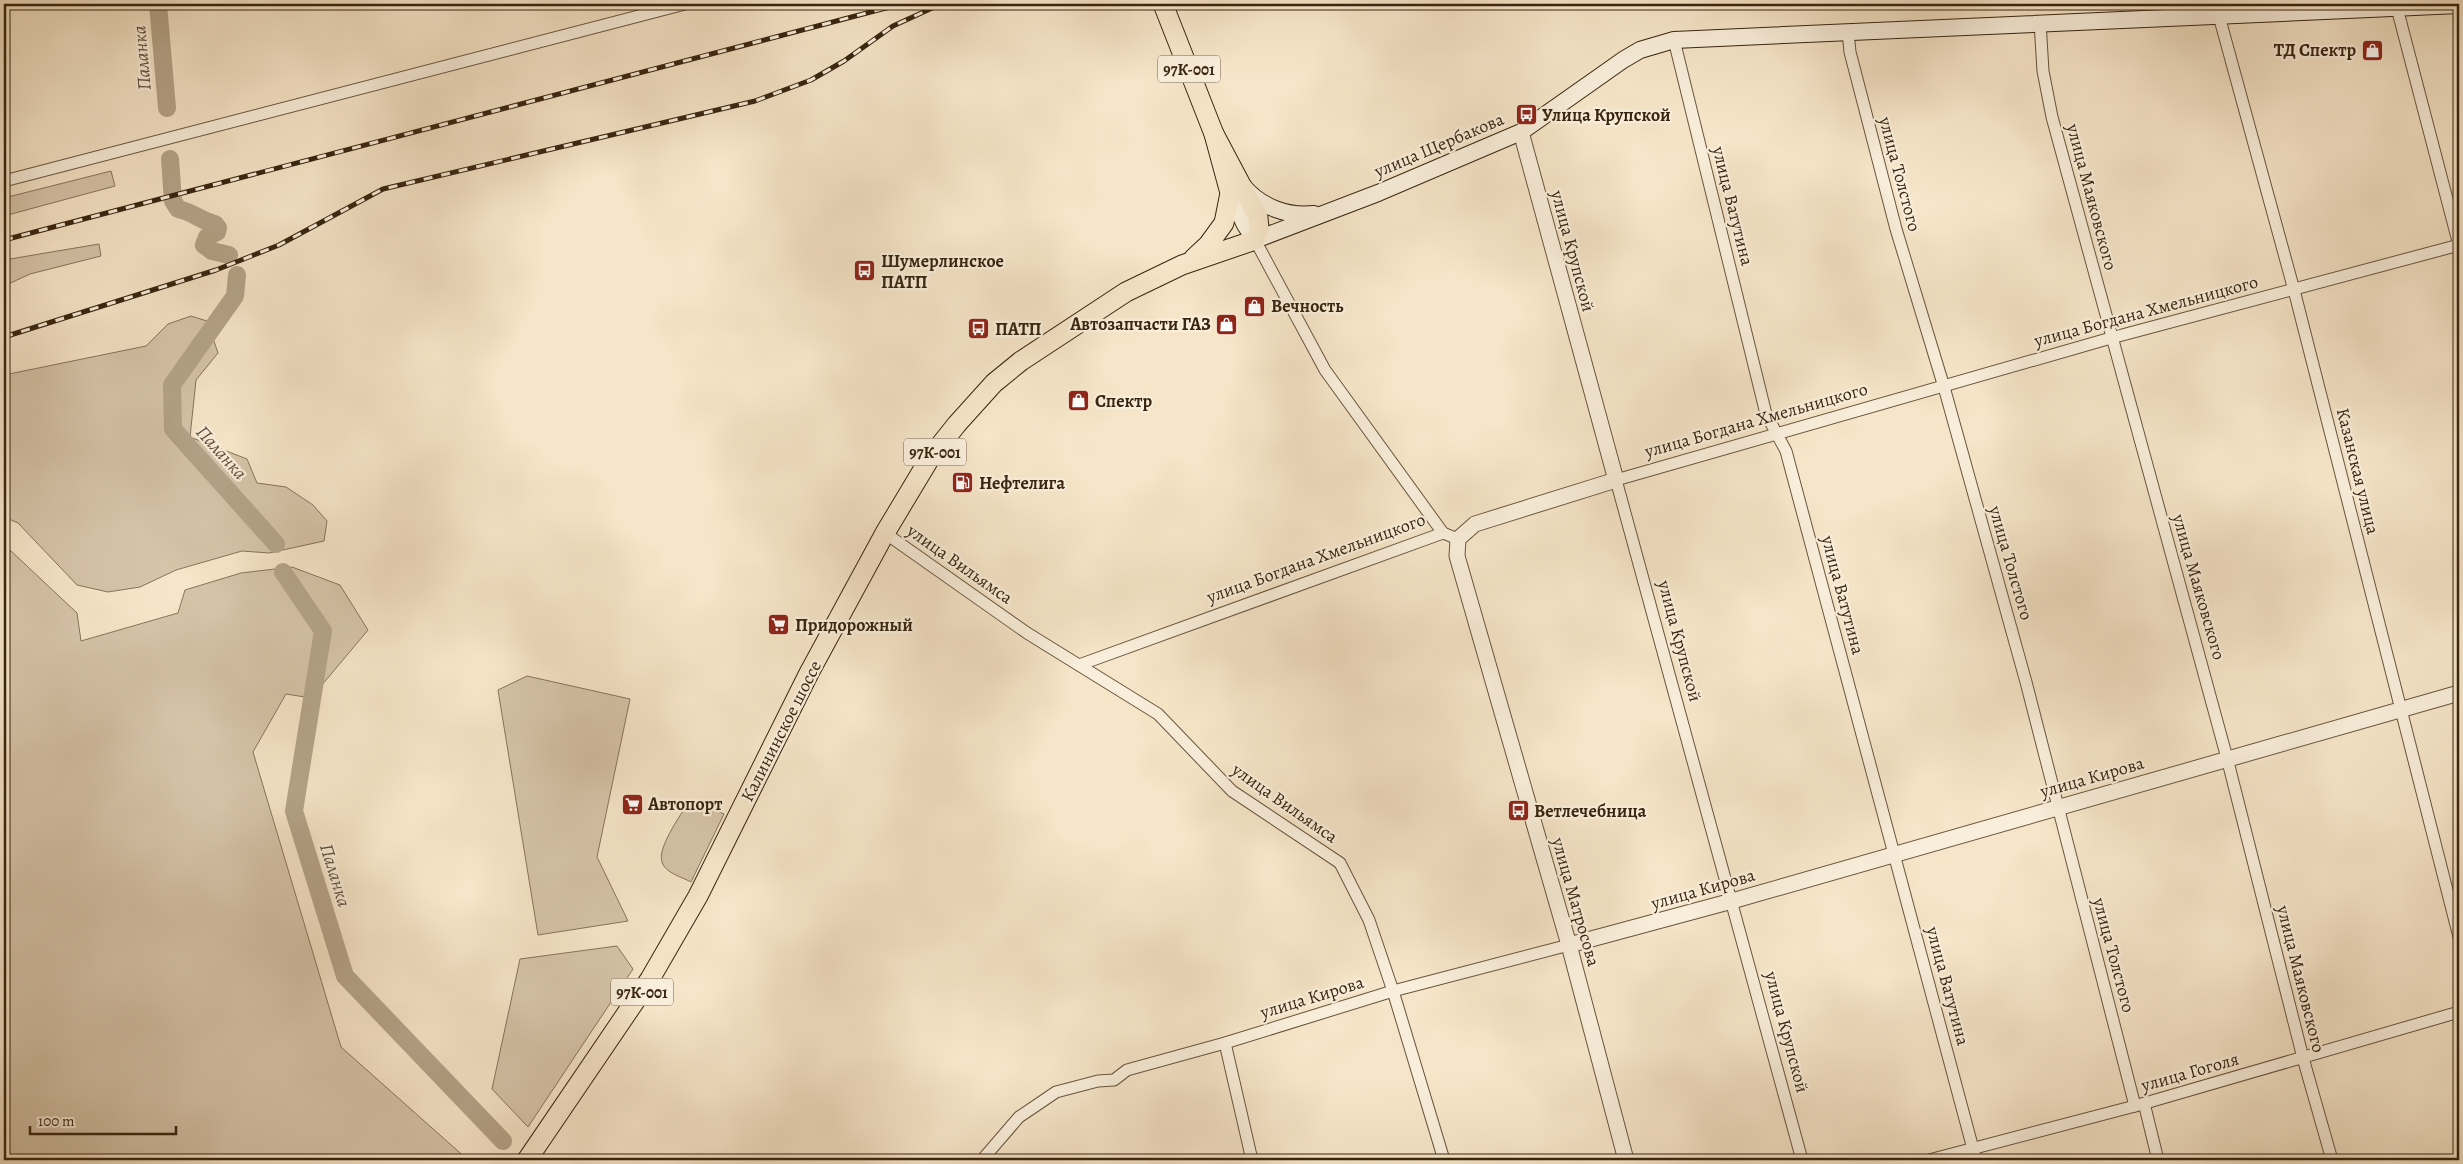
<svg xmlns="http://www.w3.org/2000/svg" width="2463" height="1164" font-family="Alegreya,serif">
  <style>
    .green { fill: #d6c4a9; stroke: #87745c }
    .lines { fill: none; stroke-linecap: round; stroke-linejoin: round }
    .river { stroke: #b5a489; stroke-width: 18 }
    .minor-casing { stroke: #68553d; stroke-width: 13 }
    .tertiary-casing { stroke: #68553d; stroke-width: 17 }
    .secondary-casing { stroke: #38250f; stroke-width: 18 }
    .primary-casing { stroke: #38250f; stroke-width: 21 }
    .minor { stroke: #f9eedb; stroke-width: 11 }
    .tertiary { stroke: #f9eedb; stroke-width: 15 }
    .secondary { stroke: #f9eedb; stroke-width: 16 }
    .primary { stroke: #f6e5c8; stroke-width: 19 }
    .rail-casing { stroke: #38250f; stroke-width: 5 }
    .rail { stroke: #f9eedb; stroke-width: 3; stroke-dasharray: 9; stroke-linecap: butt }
    .labels { text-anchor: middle; stroke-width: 4.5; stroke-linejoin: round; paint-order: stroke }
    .shield { fill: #f9eedb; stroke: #72614c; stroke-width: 1 }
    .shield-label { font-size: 16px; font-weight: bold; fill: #38250f }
    .poi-label { font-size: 18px; font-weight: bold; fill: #38250f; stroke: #f9eedb; text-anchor: start }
    .street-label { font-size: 18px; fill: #38250f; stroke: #f9eedb }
    .water-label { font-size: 19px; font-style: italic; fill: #64513a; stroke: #f9eedb }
  </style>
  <rect width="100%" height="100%" fill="#f6e5c8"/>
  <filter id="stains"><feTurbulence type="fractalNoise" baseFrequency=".004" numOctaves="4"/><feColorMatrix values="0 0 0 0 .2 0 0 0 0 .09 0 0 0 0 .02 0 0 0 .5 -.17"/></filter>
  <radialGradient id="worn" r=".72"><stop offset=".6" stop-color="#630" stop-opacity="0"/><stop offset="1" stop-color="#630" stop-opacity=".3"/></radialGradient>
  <g class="green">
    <path d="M 111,171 L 115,186 L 4,216 L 4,198 Z"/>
    <path d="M 99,244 L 101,256 L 30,274 L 4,286 L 4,260 Z"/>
    <path d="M 191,316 L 207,321 L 218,353 L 196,380 L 190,437 L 247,459 L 257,483 L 286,487 L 313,505 L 327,521 L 324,541 L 269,553 L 242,551 L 176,570 L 140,587 L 108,592 L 77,585 L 18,523 L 4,517 L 4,375 L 146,346 L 168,324 Z"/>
    <path d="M 4,549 L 11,551 L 77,613 L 81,641 L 178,613 L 185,590 L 241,573 L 292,567 L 340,585 L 368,630 L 311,698 L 286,694 L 253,752 L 341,1047 L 468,1160 L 4,1160 Z"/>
    <path d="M 527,676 L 630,699 L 597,857 L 628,921 L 538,935 L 498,690 Z"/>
    <path d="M 695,801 L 724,814 L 691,882 C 682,877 665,873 662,862 C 657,849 679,817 687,805 Z"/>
    <path d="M 617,946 L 633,969 L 528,1127 L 492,1089 L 520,959 Z"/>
  </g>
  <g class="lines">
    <g class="river">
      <path d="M 158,4 L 167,108"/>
      <path d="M 170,159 L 173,201 L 178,209 C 193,212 201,221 215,224 L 218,228 L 217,232 L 207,237 L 204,245 L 212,251 L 229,255"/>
      <path d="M 237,275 L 235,296 L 172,385 L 173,429 L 276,544"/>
      <path d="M 283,572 L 323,631 L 294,811 L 345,976 L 503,1141"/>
    </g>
    <defs>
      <g id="minor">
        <path d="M 2397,8 L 2459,245"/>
        <path d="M 2219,16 L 2294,290 L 2459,937"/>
        <path d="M 2040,22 L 2043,71 L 2052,117 L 2227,758 L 2303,1058 L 2332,1160"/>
        <path d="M 1848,32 L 1850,52 L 1896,229 L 1944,387 L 2026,682 L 2135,1106"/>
        <path d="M 1674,40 L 1766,414 L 1786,451 L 1976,1160"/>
        <path d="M 4,181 L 685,4"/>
        <path d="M 1255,240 L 1325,370 L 1443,533"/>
        <path d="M 885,533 L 1027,633 L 1158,714 L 1232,791 L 1340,863 L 1369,920 L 1393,991 L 1444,1160"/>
        <path d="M 1079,665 L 1443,533 L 1458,539"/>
        <path d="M 1225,1043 L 1252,1160"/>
        <path d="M 2144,1103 L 2158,1160"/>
        <path d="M 982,1160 L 1019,1117 L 1056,1092 L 1098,1081 L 1114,1080 L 1127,1070 L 1225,1043 L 1393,991 L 1569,945"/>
        <path d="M 1802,1160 L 1616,480 L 2111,338 L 2459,245"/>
        <path d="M 1929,1160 L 2135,1106 L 2459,1012"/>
      </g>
      <g id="tertiary">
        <path d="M 1521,132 L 1616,480 L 1475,524 L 1458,539 L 1457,556 L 1569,945 L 1626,1160"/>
        <path d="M 1569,945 L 1732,901 L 2459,693"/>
      </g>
      <g id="secondary">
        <path d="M 1244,187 C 1261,207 1288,217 1314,214"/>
        <path d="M 1230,193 L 1245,225 L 1255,240 L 1378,193 L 1521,132 L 1623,60 L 1640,50 L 1674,40 L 2459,5"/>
      </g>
      <g id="primary">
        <path d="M 1163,4 L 1214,134 L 1230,193 L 1224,223 L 1208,245 L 1194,258"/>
        <path d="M 527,1160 L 650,979 L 698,896 L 809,673 L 885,533 L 930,458 L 957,424 L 994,383 L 1021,361 L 1126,292 L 1182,265 L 1255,240 L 1259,229 L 1258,217 L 1214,134"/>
      </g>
    </defs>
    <use href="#minor" class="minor-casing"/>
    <use href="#tertiary" class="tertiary-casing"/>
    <use href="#secondary" class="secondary-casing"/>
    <use href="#primary" class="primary-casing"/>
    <use href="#minor" class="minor"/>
    <use href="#tertiary" class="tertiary"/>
    <use href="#secondary" class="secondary"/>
    <use href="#primary" class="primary"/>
    <defs>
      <g id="rail">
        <path d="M 4,240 L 901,4"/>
        <path d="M 4,337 L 216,270 L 279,245 L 383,189 L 755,101 L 811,80 L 844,61 L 893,26 L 941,4"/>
      </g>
    </defs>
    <use href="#rail" class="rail-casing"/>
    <use href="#rail" class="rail"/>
  </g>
  <defs>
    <symbol id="shop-square" viewBox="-11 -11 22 22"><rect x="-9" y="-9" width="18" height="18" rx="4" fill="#8f2418" stroke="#f9eedb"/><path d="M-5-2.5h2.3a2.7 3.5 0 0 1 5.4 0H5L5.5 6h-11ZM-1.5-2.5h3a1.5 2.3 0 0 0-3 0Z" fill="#fff"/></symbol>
    <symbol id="bus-square" viewBox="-11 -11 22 22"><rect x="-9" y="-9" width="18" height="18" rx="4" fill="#8f2418" stroke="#f9eedb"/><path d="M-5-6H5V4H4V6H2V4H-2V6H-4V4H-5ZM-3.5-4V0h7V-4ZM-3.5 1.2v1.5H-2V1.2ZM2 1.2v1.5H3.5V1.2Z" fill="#fff"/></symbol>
    <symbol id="fuel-square" viewBox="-11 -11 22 22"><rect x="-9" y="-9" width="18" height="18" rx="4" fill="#8f2418" stroke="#f9eedb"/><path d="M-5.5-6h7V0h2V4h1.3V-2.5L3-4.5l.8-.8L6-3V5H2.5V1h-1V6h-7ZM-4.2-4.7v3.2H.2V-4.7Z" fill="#fff"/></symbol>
    <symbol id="supermarket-square" viewBox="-11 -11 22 22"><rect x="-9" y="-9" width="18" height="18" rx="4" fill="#8f2418" stroke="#f9eedb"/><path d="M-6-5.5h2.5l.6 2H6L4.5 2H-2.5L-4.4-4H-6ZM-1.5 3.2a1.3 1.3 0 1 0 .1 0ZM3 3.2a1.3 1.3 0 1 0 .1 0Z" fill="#fff"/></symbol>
  </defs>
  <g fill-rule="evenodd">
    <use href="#shop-square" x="2360" y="38" width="25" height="25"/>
    <use href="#bus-square" x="1514" y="102" width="25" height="25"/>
    <use href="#bus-square" x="852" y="258" width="25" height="25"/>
    <use href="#shop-square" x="1242" y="294" width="25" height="25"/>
    <use href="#shop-square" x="1214" y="312" width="25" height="25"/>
    <use href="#bus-square" x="966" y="316" width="25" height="25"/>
    <use href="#shop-square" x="1066" y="388" width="25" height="25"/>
    <use href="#fuel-square" x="950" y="470" width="25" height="25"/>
    <use href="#supermarket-square" x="766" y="612" width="25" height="25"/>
    <use href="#supermarket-square" x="620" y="792" width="25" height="25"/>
    <use href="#bus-square" x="1506" y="798" width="25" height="25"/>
  </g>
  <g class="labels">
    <g class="shield">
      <rect x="1158" y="55.5" width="62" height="27" rx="4"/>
      <rect x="904" y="438.5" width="62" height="27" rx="4"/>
      <rect x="611" y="978.5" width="62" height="27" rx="4"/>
    </g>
    <g class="shield-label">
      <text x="1189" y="75">97К-001</text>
      <text x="935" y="458">97К-001</text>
      <text x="642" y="998">97К-001</text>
    </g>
    <g class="poi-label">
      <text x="2356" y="56" text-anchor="end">ТД Спектр</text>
      <text x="1542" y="121">Улица Крупской</text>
      <text x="881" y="267">Шумерлинское<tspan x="881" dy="21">ПАТП</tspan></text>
      <text x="1271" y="312">Вечность</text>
      <text x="1211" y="330" text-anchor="end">Автозапчасти ГАЗ</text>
      <text x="995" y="335">ПАТП</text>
      <text x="1095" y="407">Спектр</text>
      <text x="979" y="489">Нефтелига</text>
      <text x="795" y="631">Придорожный</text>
      <text x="648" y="810">Автопорт</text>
      <text x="1534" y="817">Ветлечебница</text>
    </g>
    <g class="street-label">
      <text transform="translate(1439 145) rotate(-23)" y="6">улица Щербакова</text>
      <text transform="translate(1900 174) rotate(75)" y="6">улица Толстого</text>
      <text transform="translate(2092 197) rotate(75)" y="6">улица Маяковского</text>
      <text transform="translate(1733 206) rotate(76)" y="6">улица Ватутина</text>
      <text transform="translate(1573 251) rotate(75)" y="6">улица Крупской</text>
      <text transform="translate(2146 311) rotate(-15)" y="6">улица Богдана Хмельницкого</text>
      <text transform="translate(1756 420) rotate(-16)" y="6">улица Богдана Хмельницкого</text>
      <text transform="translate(2358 471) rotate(76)" y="6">Казанская улица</text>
      <text transform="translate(1316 558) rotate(-20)" y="6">улица Богдана Хмельницкого</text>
      <text transform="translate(2011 563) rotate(74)" y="6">улица Толстого</text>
      <text transform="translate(960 564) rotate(35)" y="6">улица Вильямса</text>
      <text transform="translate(2199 587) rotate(74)" y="6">улица Маяковского</text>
      <text transform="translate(1843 595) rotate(75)" y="6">улица Ватутина</text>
      <text transform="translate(1680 641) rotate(75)" y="6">улица Крупской</text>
      <text transform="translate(781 731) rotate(-63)" y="6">Калининское шоссе</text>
      <text transform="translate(2092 777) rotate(-16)" y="6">улица Кирова</text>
      <text transform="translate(1285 803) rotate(35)" y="6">улица Вильямса</text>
      <text transform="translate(1703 889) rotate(-16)" y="6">улица Кирова</text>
      <text transform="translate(1576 902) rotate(74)" y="6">улица Матросова</text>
      <text transform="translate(2114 955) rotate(75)" y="6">улица Толстого</text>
      <text transform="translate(2301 979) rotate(76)" y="6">улица Маяковского</text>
      <text transform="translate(1948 986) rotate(75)" y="6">улица Ватутина</text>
      <text transform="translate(1312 997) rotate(-17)" y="6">улица Кирова</text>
      <text transform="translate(1787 1032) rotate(75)" y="6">улица Крупской</text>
      <text transform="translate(2190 1072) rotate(-16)" y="6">улица Гоголя</text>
    </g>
    <g class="water-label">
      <text transform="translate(141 58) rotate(-95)" y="7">Паланка</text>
      <text transform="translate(222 452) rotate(48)" y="7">Паланка</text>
      <text transform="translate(336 875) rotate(73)" y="7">Паланка</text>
    </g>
  </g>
  <rect width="2463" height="1164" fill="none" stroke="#f6e5c8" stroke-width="20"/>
  <rect x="5" y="5" width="2453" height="1154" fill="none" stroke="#38250f" stroke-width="2.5"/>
  <rect x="10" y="10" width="2443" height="1144" fill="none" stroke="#38250f"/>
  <path d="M30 1126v8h146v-8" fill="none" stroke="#38250f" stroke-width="2.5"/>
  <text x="38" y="1126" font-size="15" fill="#38250f" stroke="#f9eedb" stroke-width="4" paint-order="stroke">100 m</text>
  <rect width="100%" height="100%" filter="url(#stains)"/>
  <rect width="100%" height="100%" fill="url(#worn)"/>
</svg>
